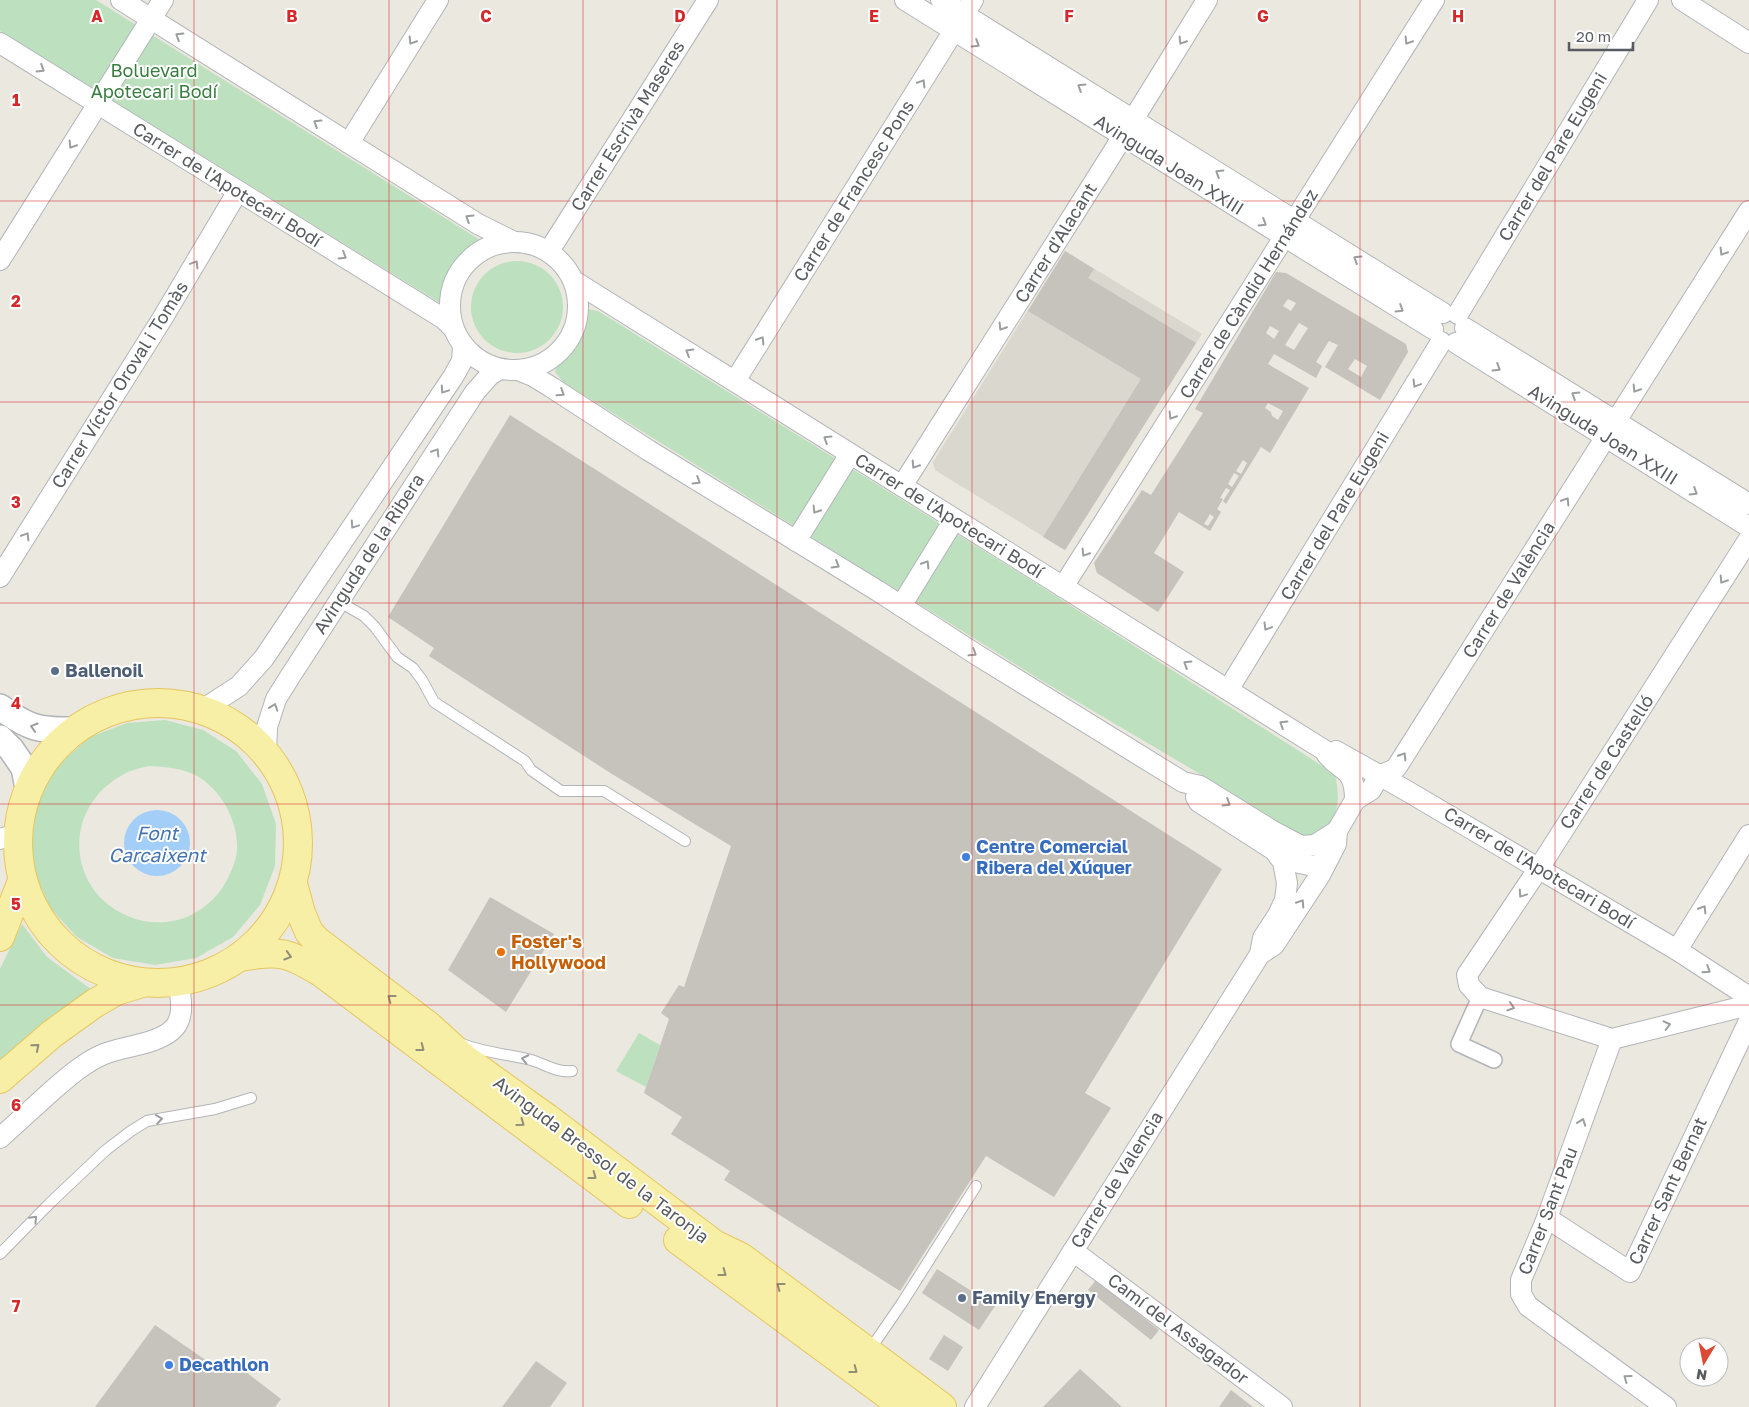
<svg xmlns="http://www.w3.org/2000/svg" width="1749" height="1407" font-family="'Golos Text',sans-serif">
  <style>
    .education { fill: #dad7ce }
    .green { fill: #bde1bf; fill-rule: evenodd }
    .water { fill: #a2cef8 }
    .building { fill: #c6c2bc; fill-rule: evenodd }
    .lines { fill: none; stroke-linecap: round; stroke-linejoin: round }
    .service-casing { stroke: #b2b5b9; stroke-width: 12 }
    .pedestrian-casing { stroke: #b2b5b9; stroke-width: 18 }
    .minor-casing { stroke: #b2b5b9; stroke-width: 22 }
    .tertiary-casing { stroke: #b2b5b9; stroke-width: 28 }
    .primary-casing { stroke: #e6c65d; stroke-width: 30 }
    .service { stroke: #fff; stroke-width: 10 }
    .pedestrian { stroke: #fff; stroke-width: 15 }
    .minor { stroke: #fff; stroke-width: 20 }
    .tertiary { stroke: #fff; stroke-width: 25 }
    .primary { stroke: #f8efa6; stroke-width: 28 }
    .oneway { stroke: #9b9d9f }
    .oneway2 { stroke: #908f78 }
    .grid { fill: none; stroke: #d62828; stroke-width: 1; stroke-opacity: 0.55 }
    .service-dot { fill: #5c6f8a; stroke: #fff; stroke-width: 2 }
    .shop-dot { fill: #3f7fe0; stroke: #fff; stroke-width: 2 }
    .food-dot { fill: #e8710a; stroke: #fff; stroke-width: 2 }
    .labels { text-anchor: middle; stroke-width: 4; stroke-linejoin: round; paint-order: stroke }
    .park-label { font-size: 18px; fill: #397e40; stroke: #fff }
    .street-label { font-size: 18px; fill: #585b5f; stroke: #fff }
    .service-label { font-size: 18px; font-weight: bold; fill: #4e5e75; stroke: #fff; text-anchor: start }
    .shop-label { font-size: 18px; font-weight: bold; fill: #366cbe; stroke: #fff; text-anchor: start }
    .food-label { font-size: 18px; font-weight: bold; fill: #c56008; stroke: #fff; text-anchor: start }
    .water-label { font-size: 19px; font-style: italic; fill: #4574b0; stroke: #fff }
    .grid-label { font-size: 16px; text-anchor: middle; font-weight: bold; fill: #d62828; stroke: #fff; stroke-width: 4; stroke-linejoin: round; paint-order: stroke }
  </style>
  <rect width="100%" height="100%" fill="#eae8df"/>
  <path class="education" d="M 1065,251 L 1202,334 L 1065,550 L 935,470 L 933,462 Z"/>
  <g class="green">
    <path d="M 0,0 L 96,0 L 480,240 C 456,260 447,273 440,303 L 0,31 Z"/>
    <circle cx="517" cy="307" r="46"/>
    <path d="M 587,309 L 598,311 L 1026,577 L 1335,774 C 1341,804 1339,819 1314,838 L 1293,835 L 1217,784 L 1044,682 L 563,382 L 555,372 C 557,363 565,361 571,354 C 582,341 584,326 587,309 Z"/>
    <path d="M 165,720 L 203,730 L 236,751 L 262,784 L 276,824 L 275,866 L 260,905 L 233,937 L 196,958 L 155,965 L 113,958 L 77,937 L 50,908 L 35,873 L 31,834 L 40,796 L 60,763 L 90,737 L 127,723 ZM 149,766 C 166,767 182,768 197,776 C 225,792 245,833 234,864 C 225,888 214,903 191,915 C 177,922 160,924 143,921 C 68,904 56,810 124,774 C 131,770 141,768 149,766 Z"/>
    <path d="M 22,924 L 47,957 L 92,990 L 0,1063 L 0,969 Z"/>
    <path d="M 639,1033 L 660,1045 L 646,1087 L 616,1071 Z"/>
  </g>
  <circle class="water" cx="157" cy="843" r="33"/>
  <g class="building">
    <path d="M 1065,251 L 1094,269 L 1088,278 L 1196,343 L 1065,550 L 1043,537 L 1141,379 L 1028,311 Z"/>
    <path d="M 1276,272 L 1286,273 L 1406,344 L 1408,352 L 1380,400 L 1325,367 L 1338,345 L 1329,341 L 1316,362 L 1322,366 L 1316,378 L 1274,354 L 1268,364 L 1309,388 L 1270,453 L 1261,447 L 1226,504 L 1223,501 L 1230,490 L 1226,488 L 1220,498 L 1223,499 L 1217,509 L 1221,512 L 1210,531 L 1179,512 L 1154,553 L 1184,572 L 1158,612 L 1097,573 L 1094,563 L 1142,490 L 1151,495 L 1203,413 L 1195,409 ZM 1288,299 L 1296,303 L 1291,311 L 1283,306 ZM 1299,323 L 1308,328 L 1294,350 L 1285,345 ZM 1270,326 L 1279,331 L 1274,339 L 1266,333 ZM 1355,359 L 1367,366 L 1361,377 L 1348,369 ZM 1268,403 L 1283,411 L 1278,420 L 1272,416 L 1271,412 L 1265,408 ZM 1243,460 L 1247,463 L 1241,474 L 1236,471 ZM 1234,473 L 1239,476 L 1232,487 L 1228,484 ZM 1210,514 L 1214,517 L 1208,526 L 1204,524 Z"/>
    <path d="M 510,415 L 1222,869 L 1085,1093 L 1111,1108 L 1054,1197 L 986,1156 L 900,1291 L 724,1180 L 730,1171 L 671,1134 L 682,1117 L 644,1093 L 669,1019 L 661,1013 L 679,985 L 684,987 L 731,846 L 612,774 L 429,656 L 434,648 L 388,617 Z"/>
    <path d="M 490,897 L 554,934 L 506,1012 L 448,970 Z"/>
    <path d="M 937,1269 L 995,1306 L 979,1330 L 922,1293 Z"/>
    <path d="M 1096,1280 L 1159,1330 L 1151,1340 L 1088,1290 Z"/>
    <path d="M 155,1325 L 220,1370 L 229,1359 L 281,1399 L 275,1407 L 95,1407 Z"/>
    <path d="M 944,1335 L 963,1347 L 948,1371 L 929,1359 Z"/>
    <path d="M 536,1361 L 567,1383 L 550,1407 L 502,1407 Z"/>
    <path d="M 1080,1369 L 1122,1407 L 1043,1407 Z"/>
    <path d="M 1231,1390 L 1253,1407 L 1219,1407 Z"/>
  </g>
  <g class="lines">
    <defs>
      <g id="service">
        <path d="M 338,601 L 364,616 L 375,627 L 397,657 L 413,668 L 422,680 L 434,702 L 525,761 L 531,770 L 561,791 L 604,791 L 685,841"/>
        <path d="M 462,1044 C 485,1053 508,1054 531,1060 C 545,1064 557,1073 572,1071"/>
        <path d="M 0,1254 L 50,1203 L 106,1150 L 131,1131 L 147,1121 L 215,1109 L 251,1098"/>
        <path d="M 869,1351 L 902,1303 L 976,1186"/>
      </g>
      <path id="pedestrian" d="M 1480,997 L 1459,1044 L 1494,1060"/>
      <g id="minor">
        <path d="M 121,0 L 478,224 L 512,241"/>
        <path d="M 905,0 L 1433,329"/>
        <path d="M 941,0 L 1443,313"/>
        <path d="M 1682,0 L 1749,43"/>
        <path d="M 0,43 L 444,319 L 453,328"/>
        <path d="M 349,143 L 438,0"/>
        <circle cx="514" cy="306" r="64"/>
        <path d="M 549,251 L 708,0"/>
        <path d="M 0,260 L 163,0"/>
        <path d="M 574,281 L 1324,750 C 1338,774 1355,763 1355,800"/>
        <path d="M 1458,314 L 1648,0"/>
        <path d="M 1465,328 L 1749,504"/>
        <path d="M 1456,343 L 1749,527"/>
        <path d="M 518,370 L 533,376 L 551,387 L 648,450 L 878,591 L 977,655 L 1183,782 L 1200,786 L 1271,830 L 1301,846 L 1315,845 L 1337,831"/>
        <path d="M 735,381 L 973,0"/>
        <path d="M 902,486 L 1110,157 L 1207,0"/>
        <path d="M 1749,539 L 1539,868 L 1467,975 L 1469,985 L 1480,997 L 1612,1039 L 1749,1005"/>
        <path d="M 796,541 L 850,454"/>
        <path d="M 0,577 L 162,319 L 238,191"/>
        <path d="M 1063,587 L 1434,0"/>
        <path d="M 901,606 L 954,520"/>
        <path d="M 1228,690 L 1441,342"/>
        <path d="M 202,710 L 239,686 L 264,658 L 453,377 L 462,361 L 463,346"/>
        <path d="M 1336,751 L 1402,788 L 1677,950 L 1749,997"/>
        <path d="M 266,754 L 267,727 L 276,699 L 291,675 L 475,392 L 490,375 L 500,369"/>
        <path d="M 1196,797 L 1199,802 L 1274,850 L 1299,863 L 1314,866 L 1326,862"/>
        <path d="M 0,839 L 17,834"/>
        <path d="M 1677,950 L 1749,835"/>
        <path d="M 1260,954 L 1274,945 L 1320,875 L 1336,844 L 1337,831 L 1355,800 L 1371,790 L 1379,776 L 1395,769 L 1398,765 L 1749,211"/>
        <path d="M 1612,1039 L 1547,1218 L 1521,1280 L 1521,1294 L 1528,1306 L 1666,1407"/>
        <path d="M 0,1138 C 18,1122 36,1105 54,1089 C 69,1076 85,1062 104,1054 C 124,1046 161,1044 175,1027 C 185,1014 180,997 179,982"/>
        <path d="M 1547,1218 L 1630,1272 L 1749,1021"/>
        <path d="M 1073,1251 L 1282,1407"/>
        <path d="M 975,1407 L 1260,954 L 1263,938 L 1278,915 L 1285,900 L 1287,883 L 1283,862 L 1274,850"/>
      </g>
      <g id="tertiary">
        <path d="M 0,707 C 28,728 39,731 74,730"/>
        <path d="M 0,738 L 11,749 L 24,768 L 28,788"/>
      </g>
      <g id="primary">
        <circle cx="158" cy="843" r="140"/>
        <path d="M 293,884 L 301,913 L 309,932 L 316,940 L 430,1027 L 465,1059 L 547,1118 L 714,1244 L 741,1257 L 942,1407"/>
        <path d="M 0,937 L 22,881"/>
        <path d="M 240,957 C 282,950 286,952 322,973 L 629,1204"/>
        <path d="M 0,1079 L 52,1034 L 95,1003 L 116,991 L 142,983"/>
        <path d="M 678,1240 L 904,1407"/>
      </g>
    </defs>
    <use href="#service" class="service-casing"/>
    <use href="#pedestrian" class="pedestrian-casing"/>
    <use href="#minor" class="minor-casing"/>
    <use href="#tertiary" class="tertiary-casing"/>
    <use href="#primary" class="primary-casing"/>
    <use href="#service" class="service"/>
    <use href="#pedestrian" class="pedestrian"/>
    <use href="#minor" class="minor"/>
    <use href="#tertiary" class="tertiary"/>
    <use href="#primary" class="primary"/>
  </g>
  <defs><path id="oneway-chevron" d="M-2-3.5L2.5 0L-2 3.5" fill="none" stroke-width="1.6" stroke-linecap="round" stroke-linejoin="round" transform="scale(1.25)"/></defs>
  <g class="oneway">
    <use href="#oneway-chevron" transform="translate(179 36) rotate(-148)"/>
    <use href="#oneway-chevron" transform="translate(412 41) rotate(122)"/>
    <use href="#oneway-chevron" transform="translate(1182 41) rotate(122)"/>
    <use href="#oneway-chevron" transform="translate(1408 41) rotate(122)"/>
    <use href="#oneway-chevron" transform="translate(976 44) rotate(32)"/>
    <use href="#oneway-chevron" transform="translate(41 69) rotate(32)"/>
    <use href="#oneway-chevron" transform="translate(922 83) rotate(-58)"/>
    <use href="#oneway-chevron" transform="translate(1081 87) rotate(-148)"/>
    <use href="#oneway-chevron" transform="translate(317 123) rotate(-148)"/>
    <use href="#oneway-chevron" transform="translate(72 145) rotate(122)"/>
    <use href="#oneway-chevron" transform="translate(1219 173) rotate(-148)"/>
    <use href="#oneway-chevron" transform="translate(469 218) rotate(-148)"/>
    <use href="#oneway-chevron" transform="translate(1263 223) rotate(32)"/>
    <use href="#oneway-chevron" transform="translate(1723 252) rotate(122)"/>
    <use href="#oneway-chevron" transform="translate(343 256) rotate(32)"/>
    <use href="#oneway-chevron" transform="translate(1357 259) rotate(-148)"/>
    <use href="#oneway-chevron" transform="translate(195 264) rotate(-59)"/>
    <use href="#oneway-chevron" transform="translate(1400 309) rotate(32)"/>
    <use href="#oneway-chevron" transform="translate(1002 327) rotate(122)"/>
    <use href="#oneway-chevron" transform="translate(761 340) rotate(-58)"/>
    <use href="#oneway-chevron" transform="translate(689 352) rotate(-149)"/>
    <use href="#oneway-chevron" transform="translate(1497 368) rotate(32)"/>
    <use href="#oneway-chevron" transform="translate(1416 384) rotate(121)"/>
    <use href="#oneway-chevron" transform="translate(1636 389) rotate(122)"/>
    <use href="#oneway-chevron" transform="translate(444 390) rotate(124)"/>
    <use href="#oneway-chevron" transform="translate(561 393) rotate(33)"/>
    <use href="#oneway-chevron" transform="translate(1575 395) rotate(-148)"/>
    <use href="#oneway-chevron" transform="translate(1172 416) rotate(122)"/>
    <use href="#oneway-chevron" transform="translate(827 439) rotate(-148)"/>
    <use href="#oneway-chevron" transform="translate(436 452) rotate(-57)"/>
    <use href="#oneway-chevron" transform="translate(915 465) rotate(123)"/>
    <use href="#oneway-chevron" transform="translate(697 481) rotate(32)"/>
    <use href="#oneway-chevron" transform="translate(1694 492) rotate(32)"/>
    <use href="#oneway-chevron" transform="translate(1566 501) rotate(-58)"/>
    <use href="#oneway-chevron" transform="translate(816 510) rotate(122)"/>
    <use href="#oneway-chevron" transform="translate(354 525) rotate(124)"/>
    <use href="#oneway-chevron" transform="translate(26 536) rotate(-58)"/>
    <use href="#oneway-chevron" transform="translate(1085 553) rotate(122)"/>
    <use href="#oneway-chevron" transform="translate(926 564) rotate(-58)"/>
    <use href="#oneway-chevron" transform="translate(836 565) rotate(31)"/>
    <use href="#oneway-chevron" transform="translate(1723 580) rotate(123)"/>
    <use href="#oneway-chevron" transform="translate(1267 627) rotate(121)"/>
    <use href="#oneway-chevron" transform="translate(973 653) rotate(33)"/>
    <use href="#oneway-chevron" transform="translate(1187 664) rotate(-148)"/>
    <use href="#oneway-chevron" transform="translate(274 707) rotate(-71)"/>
    <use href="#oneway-chevron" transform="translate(1283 724) rotate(-148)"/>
    <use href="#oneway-chevron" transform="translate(34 727) rotate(-163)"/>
    <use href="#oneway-chevron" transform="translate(1403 756) rotate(-58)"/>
    <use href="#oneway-chevron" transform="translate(1227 803) rotate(32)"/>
    <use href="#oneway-chevron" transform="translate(1522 894) rotate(124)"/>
    <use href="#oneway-chevron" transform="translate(1301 903) rotate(-57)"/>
    <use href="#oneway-chevron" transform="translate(1703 909) rotate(-58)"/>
    <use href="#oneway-chevron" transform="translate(1707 970) rotate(33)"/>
    <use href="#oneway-chevron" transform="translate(1511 1007) rotate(18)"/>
    <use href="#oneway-chevron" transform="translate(1667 1025) rotate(-14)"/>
    <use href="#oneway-chevron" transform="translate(525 1059) rotate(-168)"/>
    <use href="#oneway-chevron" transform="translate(159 1119) rotate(-9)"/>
    <use href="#oneway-chevron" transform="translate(1582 1122) rotate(-70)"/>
    <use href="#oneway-chevron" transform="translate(34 1219) rotate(-46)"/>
    <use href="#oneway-chevron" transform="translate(1627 1378) rotate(-144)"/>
  </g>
  <g class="oneway2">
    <use href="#oneway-chevron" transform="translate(288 956) rotate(16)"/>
    <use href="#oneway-chevron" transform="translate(391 998) rotate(-143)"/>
    <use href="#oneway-chevron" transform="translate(36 1047) rotate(-40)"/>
    <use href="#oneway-chevron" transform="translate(421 1048) rotate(37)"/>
    <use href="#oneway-chevron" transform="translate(521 1123) rotate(36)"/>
    <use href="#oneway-chevron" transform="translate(593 1176) rotate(37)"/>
    <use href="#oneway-chevron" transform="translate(723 1273) rotate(37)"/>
    <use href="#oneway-chevron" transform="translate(780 1286) rotate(-143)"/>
    <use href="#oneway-chevron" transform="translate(854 1370) rotate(37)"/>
  </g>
  <path class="grid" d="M 194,0 L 194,1407M 389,0 L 389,1407M 583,0 L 583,1407M 777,0 L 777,1407M 972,0 L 972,1407M 1166,0 L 1166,1407M 1360,0 L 1360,1407M 1555,0 L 1555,1407M 0,201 L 1749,201M 0,402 L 1749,402M 0,603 L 1749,603M 0,804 L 1749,804M 0,1005 L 1749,1005M 0,1206 L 1749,1206"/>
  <g class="service-dot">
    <circle cx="55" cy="671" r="5"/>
    <circle cx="962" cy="1298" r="5"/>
  </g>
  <g class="shop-dot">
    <circle cx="966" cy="857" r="5"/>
    <circle cx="169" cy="1365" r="5"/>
  </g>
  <circle class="food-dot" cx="501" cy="952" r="5"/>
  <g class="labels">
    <g class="park-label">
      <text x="154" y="77">Boluevard<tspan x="154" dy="21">Apotecari Bodí</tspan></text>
    </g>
    <g class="street-label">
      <text transform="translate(628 126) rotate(-58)" y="6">Carrer Escrivà Maseres</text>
      <text transform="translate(1553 157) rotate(-59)" y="6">Carrer del Pare Eugeni</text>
      <text transform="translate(1169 165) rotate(32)" y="6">Avinguda Joan XXIII</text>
      <text transform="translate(227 185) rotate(32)" y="6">Carrer de l'Apotecari Bodí</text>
      <text transform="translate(854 191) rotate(-58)" y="6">Carrer de Francesc Pons</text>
      <text transform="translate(1056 243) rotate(-58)" y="6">Carrer d'Alacant</text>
      <text transform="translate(1249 294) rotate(-58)" y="6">Carrer de Càndid Hernández</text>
      <text transform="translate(120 385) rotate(-58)" y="6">Carrer Víctor Oroval i Tomàs</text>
      <text transform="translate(1603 435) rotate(32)" y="6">Avinguda Joan XXIII</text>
      <text transform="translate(949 516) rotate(32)" y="6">Carrer de l'Apotecari Bodí</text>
      <text transform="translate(1335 516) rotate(-59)" y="6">Carrer del Pare Eugeni</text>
      <text transform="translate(369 554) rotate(-57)" y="6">Avinguda de la Ribera</text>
      <text transform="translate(1509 590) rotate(-58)" y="6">Carrer de València</text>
      <text transform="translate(1607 762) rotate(-57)" y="6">Carrer de Castelló</text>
      <text transform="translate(1539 868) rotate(31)" y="6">Carrer de l'Apotecari Bodí</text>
      <text transform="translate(601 1160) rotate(37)" y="6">Avinguda Bressol de la Taronja</text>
      <text transform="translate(1117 1180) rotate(-58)" y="6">Carrer de Valencia</text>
      <text transform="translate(1668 1191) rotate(-65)" y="6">Carrer Sant Bernat</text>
      <text transform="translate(1548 1211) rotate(-69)" y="6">Carrer Sant Pau</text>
      <text transform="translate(1178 1329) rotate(37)" y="6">Camí del Assagador</text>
    </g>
    <g class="service-label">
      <text x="65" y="677">Ballenoil</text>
      <text x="972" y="1304">Family Energy</text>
    </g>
    <g class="shop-label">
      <text x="976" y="853">Centre Comercial<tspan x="976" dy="21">Ribera del Xúquer</tspan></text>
      <text x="179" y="1371">Decathlon</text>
    </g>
    <g class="food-label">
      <text x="511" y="948">Foster's<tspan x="511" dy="21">Hollywood</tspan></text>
    </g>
    <g class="water-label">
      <text x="157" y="840">Font<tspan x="157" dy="22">Carcaixent</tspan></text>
    </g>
  </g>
  <g class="grid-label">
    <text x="97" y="22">A</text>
    <text x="292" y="22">B</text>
    <text x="486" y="22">C</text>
    <text x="680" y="22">D</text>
    <text x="874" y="22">E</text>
    <text x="1069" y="22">F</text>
    <text x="1263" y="22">G</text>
    <text x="1458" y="22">H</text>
    <text x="16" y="106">1</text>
    <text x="16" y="307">2</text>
    <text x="16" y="508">3</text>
    <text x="16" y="709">4</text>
    <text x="16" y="910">5</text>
    <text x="16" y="1111">6</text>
    <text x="16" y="1312">7</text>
  </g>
  <g transform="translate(1704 1362) rotate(190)"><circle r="24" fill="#ffffff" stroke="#bcbdbf"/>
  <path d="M0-4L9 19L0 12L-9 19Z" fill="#db4a35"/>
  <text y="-8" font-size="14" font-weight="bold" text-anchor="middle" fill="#585b5f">N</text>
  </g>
  <path d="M1569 42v8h64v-8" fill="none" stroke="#585b5f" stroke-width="2.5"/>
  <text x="1576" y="42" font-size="15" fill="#585b5f" stroke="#ffffff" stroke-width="4" paint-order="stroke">20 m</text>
</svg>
